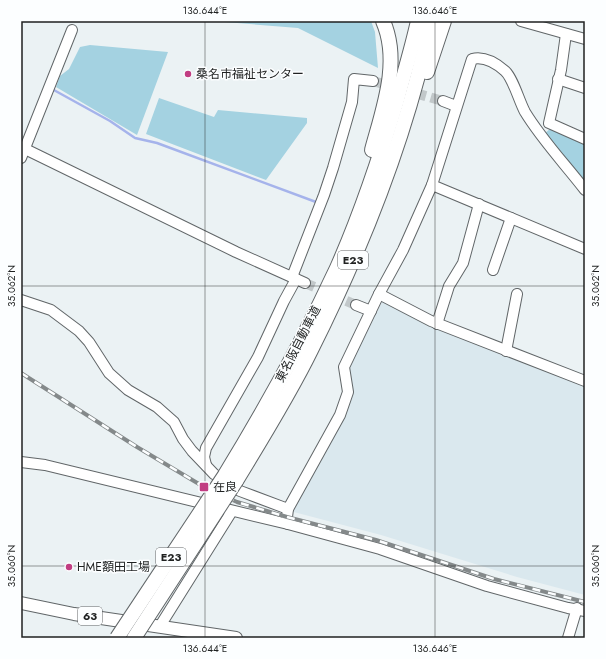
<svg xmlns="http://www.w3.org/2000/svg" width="606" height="659" font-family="Jost,'Noto Sans JP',sans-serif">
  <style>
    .built { fill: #dae8ee }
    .green { fill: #a4d2e1 }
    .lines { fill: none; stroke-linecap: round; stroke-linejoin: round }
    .stream { stroke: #a5b3eb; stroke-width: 2.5 }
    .minor-tunnel { stroke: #c2c8ca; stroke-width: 10; stroke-dasharray: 10 5; stroke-linecap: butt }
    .minor-casing { stroke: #616668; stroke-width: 12 }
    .major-casing { stroke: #616668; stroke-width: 14 }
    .highway-casing { stroke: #616668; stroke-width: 16 }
    .minor { stroke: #fff; stroke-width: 10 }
    .major { stroke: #fff; stroke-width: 12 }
    .highway { stroke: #fff; stroke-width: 14 }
    .rail-casing { stroke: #84898a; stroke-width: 4 }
    .rail { stroke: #fcfeff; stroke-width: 2.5; stroke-dasharray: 8; stroke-linecap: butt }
    .highway-bridge-casing { stroke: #616668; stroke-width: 16; stroke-linecap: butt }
    .highway-bridge { stroke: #fff; stroke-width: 14 }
    .ticks { fill: none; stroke: #1f2121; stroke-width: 1; stroke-opacity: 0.45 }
    .poi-dot { fill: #c13d82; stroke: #fcfeff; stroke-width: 1.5 }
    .labels { text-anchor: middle; stroke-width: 3; stroke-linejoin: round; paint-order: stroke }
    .shield { fill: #fcfeff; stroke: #616364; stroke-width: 1 }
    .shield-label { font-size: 11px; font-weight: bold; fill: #1f2121 }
    .poi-label { font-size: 12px; fill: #1f2121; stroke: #fcfeff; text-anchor: start }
    .street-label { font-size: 12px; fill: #1f2121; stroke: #fcfeff }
    .neatline { fill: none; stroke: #1f2121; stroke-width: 1.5 }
    .ticks-label { font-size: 10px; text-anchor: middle; fill: #1f2121 }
  </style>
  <rect width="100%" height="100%" fill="#ebf2f4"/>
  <path class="built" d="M 382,302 L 387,302 L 585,385 L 585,595 L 517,577 L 381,535 L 290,511 L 344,414 L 349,368 Z"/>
  <g class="green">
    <path d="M 212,21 L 371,21 L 375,32 L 378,68 L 298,28 Z"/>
    <path d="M 90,45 L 168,52 L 137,135 L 56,87 L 60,76 L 69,69 L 80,47 Z"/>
    <path d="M 159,98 L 214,117 L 218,110 L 307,118 L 307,123 L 266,180 L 146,134 Z"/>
    <path d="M 551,128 L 585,141 L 585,184 L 544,134 Z"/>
  </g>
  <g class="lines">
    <path class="stream" d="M 52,89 L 110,121 L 135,138 L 157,143 L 316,202"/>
    <g class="minor-tunnel">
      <path d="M 373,81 L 443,101"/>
      <path d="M 305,283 L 356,305"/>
    </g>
    <defs>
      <g id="minor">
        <path d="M 521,21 L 585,39"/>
        <path d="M 566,34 L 561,70 L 549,123 L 585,139"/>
        <path d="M 558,79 L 585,88"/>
        <path d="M 443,101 L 456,106"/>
        <path d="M 21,147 L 236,252 L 305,283"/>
        <path d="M 21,158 L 72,30"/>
        <path d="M 432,185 L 585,249"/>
        <path d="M 493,270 L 511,218"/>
        <path d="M 292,277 L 324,195 L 333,168 L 352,102 L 354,79 L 373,81"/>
        <path d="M 379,294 L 431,321 L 585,381"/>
        <path d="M 21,300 L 51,310 L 79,331 L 89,342 L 109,373 L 128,390 L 157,407 L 166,415 L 174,422 L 183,439 L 192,451 L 214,474 L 240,491 L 288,509"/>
        <path d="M 356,305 L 371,311"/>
        <path d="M 437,324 L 449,286 L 463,263 L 479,204"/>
        <path d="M 506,351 L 517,294"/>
        <path d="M 21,462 L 45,465 L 288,524 L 380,549 L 487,586 L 568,608 L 585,611"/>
        <path d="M 206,465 L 204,457 L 206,448 L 258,357 L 284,301 L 296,279"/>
        <path d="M 288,524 L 287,517 L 288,509 L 340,415 L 348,392 L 344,367 L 379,294 L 403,250 L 432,185 L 472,59 C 484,56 496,63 505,71 C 513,78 519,101 525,112 C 542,140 565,164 585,190"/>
        <path d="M 160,626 L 232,511"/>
        <path d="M 568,638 L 577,608"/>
      </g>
      <path id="major" d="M 21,603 L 74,614 L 236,638"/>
      <g id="highway">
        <path d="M 427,72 L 444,21"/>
        <path d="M 372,150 C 383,109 401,62 383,21"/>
        <path d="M 225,475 C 266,408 304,339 337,268 C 361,214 380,157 397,100 C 404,74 412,48 418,21"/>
        <path d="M 236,481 C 262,438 289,395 311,350 C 363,246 407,135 431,21"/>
      </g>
    </defs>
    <use href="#minor" class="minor-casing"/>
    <use href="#major" class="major-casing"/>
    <use href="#highway" class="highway-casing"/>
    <use href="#minor" class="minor"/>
    <use href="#major" class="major"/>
    <use href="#highway" class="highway"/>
    <defs>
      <path id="rail" d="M 21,373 L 137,447 L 204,487 L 237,502 L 287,517 L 376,540 L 494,579 L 585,602"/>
    </defs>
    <use href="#rail" class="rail-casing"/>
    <use href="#rail" class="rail"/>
    <defs>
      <g id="highway-bridge">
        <path d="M 117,638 L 225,475"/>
        <path d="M 134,638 L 236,481"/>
      </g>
    </defs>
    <use href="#highway-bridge" class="highway-bridge-casing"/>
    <use href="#highway-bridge" class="highway-bridge"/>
  </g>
  <path class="ticks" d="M 205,21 L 205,638M 435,21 L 435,638M 21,286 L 585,286M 21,566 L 585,566"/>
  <g class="poi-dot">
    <circle cx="188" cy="74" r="4"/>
    <rect x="199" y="482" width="10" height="10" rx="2"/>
    <circle cx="69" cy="567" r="4"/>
  </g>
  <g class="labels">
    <g class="shield">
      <rect x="338" y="251" width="30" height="18" rx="3"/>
      <rect x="156" y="548" width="30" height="18" rx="3"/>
      <rect x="78" y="607" width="24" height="18" rx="3"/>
    </g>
    <g class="shield-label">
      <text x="353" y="264">E23</text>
      <text x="171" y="561">E23</text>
      <text x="90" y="620">63</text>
    </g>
    <g class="poi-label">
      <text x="196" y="78">桑名市福祉センター</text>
      <text x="213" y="491">在良</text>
      <text x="77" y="571">HME額田工場</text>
    </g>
    <g class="street-label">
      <text transform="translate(298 344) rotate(-63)" y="4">東名阪自動車道</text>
    </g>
  </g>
  <rect width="606" height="659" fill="none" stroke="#fcfeff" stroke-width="44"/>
  <rect x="22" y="22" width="562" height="615" class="neatline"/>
  <g class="ticks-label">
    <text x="205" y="14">136.644°E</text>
    <text x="435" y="14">136.646°E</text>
    <text transform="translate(11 286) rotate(-90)" y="4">35.062°N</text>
    <text transform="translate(595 286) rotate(-90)" y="4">35.062°N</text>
    <text transform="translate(11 566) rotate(-90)" y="4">35.060°N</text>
    <text transform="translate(595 566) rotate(-90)" y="4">35.060°N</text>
    <text x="205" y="652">136.644°E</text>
    <text x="435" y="652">136.646°E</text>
  </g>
</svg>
